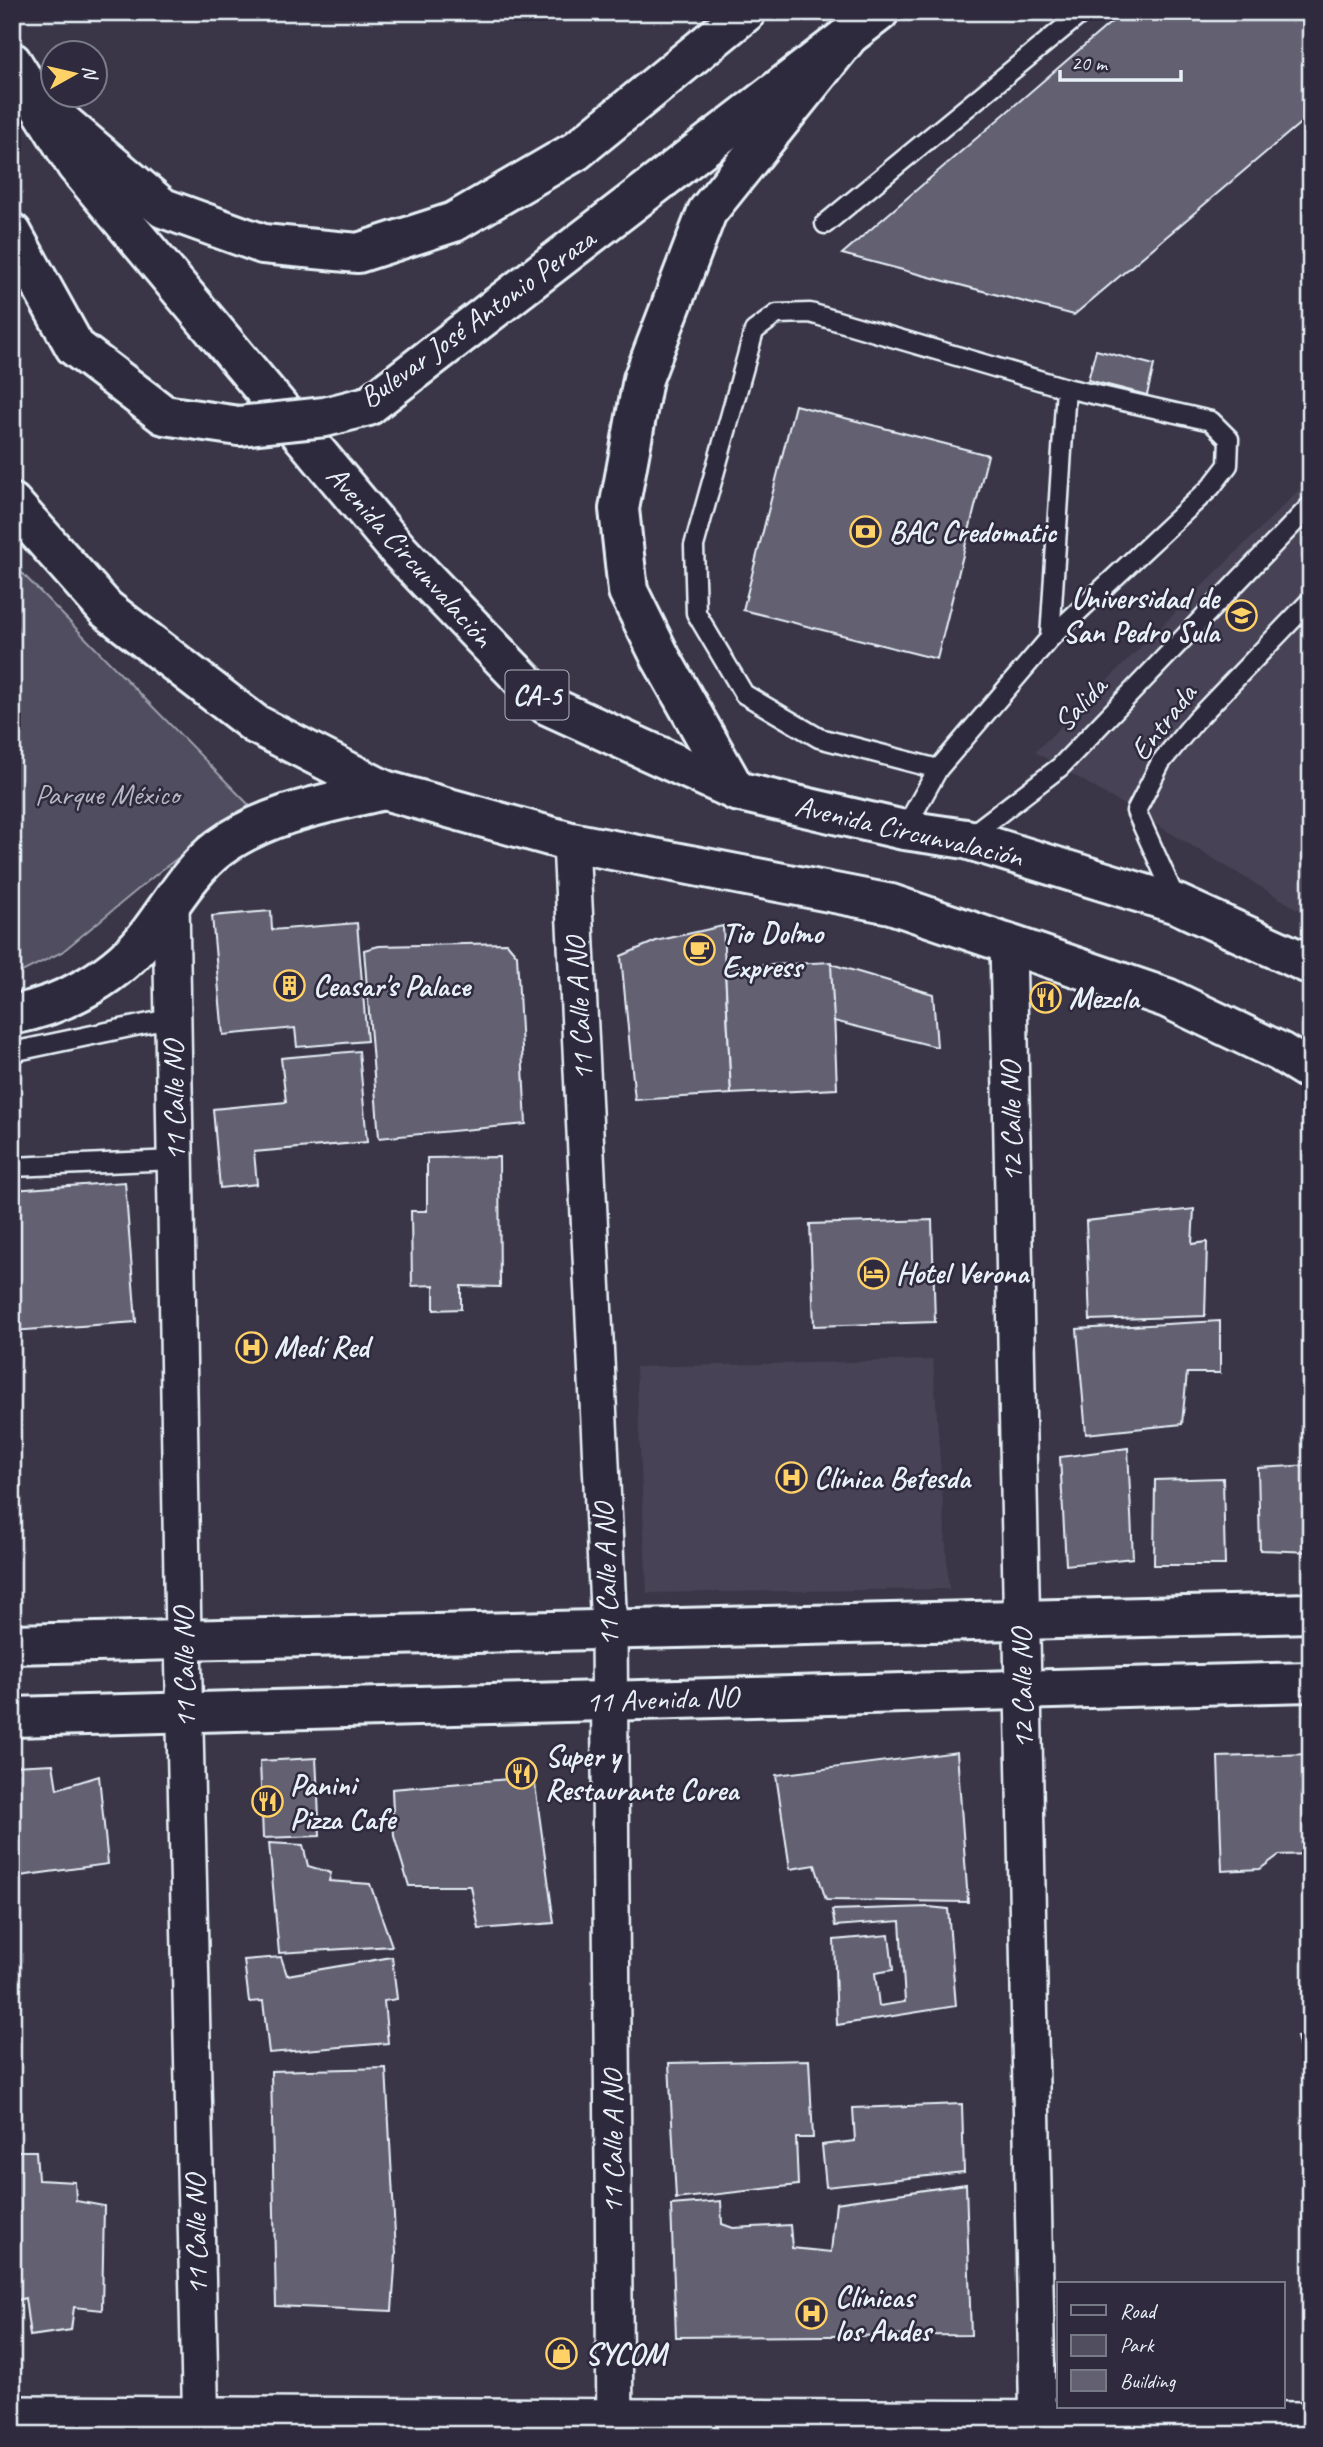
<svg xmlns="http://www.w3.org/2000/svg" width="1323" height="2447" font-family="Caveat,sans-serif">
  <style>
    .built { fill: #464354 }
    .green { fill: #504e5f; stroke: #9ca0ac; stroke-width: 2 }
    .building { fill: #636171; stroke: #e8f1f8; stroke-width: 2 }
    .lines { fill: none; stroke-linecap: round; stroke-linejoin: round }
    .service-casing { stroke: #e8f1f8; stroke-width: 23 }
    .minor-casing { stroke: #e8f1f8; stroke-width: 40 }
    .tertiary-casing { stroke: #e8f1f8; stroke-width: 44 }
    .secondary-casing { stroke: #e8f1f8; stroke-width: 44 }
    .trunk-casing { stroke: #e8f1f8; stroke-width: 44 }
    .service { stroke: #2f2a3d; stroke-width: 18 }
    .minor { stroke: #2f2a3d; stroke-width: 35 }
    .tertiary { stroke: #2f2a3d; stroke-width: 38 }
    .secondary { stroke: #2f2a3d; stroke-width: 38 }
    .trunk { stroke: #2f2a3d; stroke-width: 38 }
    .secondary-bridge-casing { stroke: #e8f1f8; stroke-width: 44; stroke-linecap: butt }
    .secondary-bridge { stroke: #2f2a3d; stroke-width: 38 }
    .labels { text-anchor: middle; stroke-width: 5; stroke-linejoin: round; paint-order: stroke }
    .shield { fill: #2f2a3d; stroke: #b0b5c0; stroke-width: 2 }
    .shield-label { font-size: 28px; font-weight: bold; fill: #e8f1f8 }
    .street-label { font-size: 30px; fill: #e8f1f8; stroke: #2f2a3d }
    .poi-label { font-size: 30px; font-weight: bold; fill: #e8f1f8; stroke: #2f2a3d; text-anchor: start }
    .park-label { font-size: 30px; fill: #b3b8c2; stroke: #2f2a3d }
  </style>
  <rect width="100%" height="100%" fill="#3a3648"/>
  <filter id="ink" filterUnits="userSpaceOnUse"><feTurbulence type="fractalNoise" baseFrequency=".0143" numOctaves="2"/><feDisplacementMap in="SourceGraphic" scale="14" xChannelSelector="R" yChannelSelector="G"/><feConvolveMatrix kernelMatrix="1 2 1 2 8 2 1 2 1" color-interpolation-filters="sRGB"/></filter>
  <g filter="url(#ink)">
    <g class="built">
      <path d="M 1311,478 L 1311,917 L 1035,752 Z"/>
      <path d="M 933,1360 L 949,1589 L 647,1593 L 636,1367 Z"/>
    </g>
    <path class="green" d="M 12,563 L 249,805 L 159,872 L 62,952 L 12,977 Z"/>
    <g class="building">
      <path d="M 1123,12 L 1311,12 L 1311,114 L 1074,315 L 842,254 Z"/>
      <path d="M 1096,350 L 1154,365 L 1147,395 L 1088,380 Z"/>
      <path d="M 795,405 L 988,455 L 937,659 L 743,610 Z"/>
      <path d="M 271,911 L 272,930 L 357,923 L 367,1041 L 297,1047 L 295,1028 L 223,1035 L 212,916 Z"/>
      <path d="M 723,926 L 731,1094 L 635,1100 L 621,956 L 656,941 Z"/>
      <path d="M 507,943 L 517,955 L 526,1124 L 379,1138 L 364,950 L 379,946 Z"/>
      <path d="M 832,962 L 837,1089 L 731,1094 L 725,967 Z"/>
      <path d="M 831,964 L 933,994 L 937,1047 L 834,1021 Z"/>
      <path d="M 359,1051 L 367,1142 L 254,1152 L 257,1184 L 220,1188 L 213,1109 L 286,1102 L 281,1058 Z"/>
      <path d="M 499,1157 L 500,1287 L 461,1286 L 461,1309 L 434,1310 L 434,1285 L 412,1286 L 411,1211 L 427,1211 L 427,1158 Z"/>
      <path d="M 125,1182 L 136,1322 L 12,1331 L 12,1190 Z"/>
      <path d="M 1194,1209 L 1192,1244 L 1207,1242 L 1205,1316 L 1090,1320 L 1086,1221 Z"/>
      <path d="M 932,1220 L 935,1322 L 814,1326 L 810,1224 Z"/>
      <path d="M 1220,1321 L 1220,1373 L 1187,1373 L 1182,1424 L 1086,1434 L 1077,1329 Z"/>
      <path d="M 1128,1448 L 1133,1558 L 1066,1565 L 1060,1457 Z"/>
      <path d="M 1311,1465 L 1311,1552 L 1260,1550 L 1258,1468 Z"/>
      <path d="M 1223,1478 L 1225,1565 L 1154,1565 L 1155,1480 Z"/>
      <path d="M 957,1752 L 968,1902 L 826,1900 L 815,1865 L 790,1869 L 776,1775 Z"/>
      <path d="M 1311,1754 L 1311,1854 L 1279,1855 L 1260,1869 L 1222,1871 L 1218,1757 Z"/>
      <path d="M 316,1758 L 320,1836 L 263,1838 L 260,1761 Z"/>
      <path d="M 53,1764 L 57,1789 L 99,1776 L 108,1864 L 12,1877 L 12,1766 Z"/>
      <path d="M 534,1777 L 554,1923 L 479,1929 L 471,1886 L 409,1886 L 394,1836 L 392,1789 Z"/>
      <path d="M 269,1843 L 303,1845 L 308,1866 L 331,1873 L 329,1881 L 370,1884 L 392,1946 L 279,1953 Z"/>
      <path d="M 929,1907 L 948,1909 L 956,2006 L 837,2025 L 834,1940 L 889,1935 L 893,1970 L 875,1973 L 879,2006 L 905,2002 L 900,1921 L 835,1926 L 832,1910 Z"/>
      <path d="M 281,1957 L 287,1975 L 392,1957 L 397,1999 L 384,2001 L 388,2043 L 269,2053 L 263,2001 L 249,2002 L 244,1960 Z"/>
      <path d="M 1311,2036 L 1311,2090 L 1297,2037 Z"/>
      <path d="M 809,2060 L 813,2138 L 796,2138 L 798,2185 L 676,2199 L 669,2063 Z"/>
      <path d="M 386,2068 L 396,2253 L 392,2311 L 276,2306 L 271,2071 Z"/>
      <path d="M 962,2104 L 964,2172 L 826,2187 L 822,2145 L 855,2141 L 853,2108 Z"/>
      <path d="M 12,2151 L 36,2151 L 38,2180 L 75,2182 L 76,2201 L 104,2206 L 102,2310 L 74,2307 L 71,2330 L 30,2336 L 25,2298 L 12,2302 Z"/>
      <path d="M 966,2184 L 971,2335 L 676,2337 L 671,2205 L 721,2201 L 722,2224 L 733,2228 L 790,2225 L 792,2248 L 831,2252 L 836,2203 Z"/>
    </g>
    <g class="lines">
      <defs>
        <g id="service">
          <path d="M 825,224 L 1083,12"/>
          <path d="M 1050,638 L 1211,487 L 1228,465 L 1229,439 L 1211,421 L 1066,388"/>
          <path d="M 904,830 L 938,769 L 1050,638 L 1066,388 L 810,313 L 777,314 L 754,331 L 694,546 L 696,613 L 744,694 L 819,738 L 938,769"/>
          <path d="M 966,839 L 1060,767 L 1311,505"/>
          <path d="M 1176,900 L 1136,811 L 1161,762 L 1196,720 L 1311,600"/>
          <path d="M 12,1052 L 173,1018"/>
          <path d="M 12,1167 L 175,1160"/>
        </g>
        <g id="minor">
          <path d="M 571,842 L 609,1629 L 615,2435"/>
          <path d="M 171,901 L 183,1640 L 201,2435"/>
          <path d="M 1008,942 L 1038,2435"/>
          <path d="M 12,2414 L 1311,2420"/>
        </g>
        <g id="tertiary">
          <path d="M 12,1015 C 65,1005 119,975 151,931 C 170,906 193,867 219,848 C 267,813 328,803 384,790"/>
          <path d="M 12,1644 L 1311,1613"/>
          <path d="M 12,1717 L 1311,1682"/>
        </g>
        <g id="secondary">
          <path d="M 43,106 L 163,208 L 263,244 L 358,253 L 454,222 L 576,151 L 746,12"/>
          <path d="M 12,233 L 75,347 L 164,415 L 239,426"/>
          <path d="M 368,406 L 879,12"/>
        </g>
        <g id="trunk">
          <path d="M 12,62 L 76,165 L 400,552 L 547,705 L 736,791 L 904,830 L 966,839 L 1177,904 L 1311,965"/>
          <path d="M 12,503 L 106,609 L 255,724 L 384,790 L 571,842 L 891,904 L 1167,998 L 1280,1052 L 1311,1071"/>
          <path d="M 736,791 L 661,658 L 628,591 L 619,509 L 643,379 L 707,212 L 846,39"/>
        </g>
      </defs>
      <use href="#service" class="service-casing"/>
      <use href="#minor" class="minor-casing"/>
      <use href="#tertiary" class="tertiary-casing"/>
      <use href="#secondary" class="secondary-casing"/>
      <use href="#trunk" class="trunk-casing"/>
      <use href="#service" class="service"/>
      <use href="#minor" class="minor"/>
      <use href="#tertiary" class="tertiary"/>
      <use href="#secondary" class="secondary"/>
      <use href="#trunk" class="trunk"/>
      <defs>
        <path id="secondary-bridge" d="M 239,426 L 325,417 L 368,406"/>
      </defs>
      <use href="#secondary-bridge" class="secondary-bridge-casing"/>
      <use href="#secondary-bridge" class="secondary-bridge"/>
    </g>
  </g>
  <defs>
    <symbol id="bank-ring" viewBox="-11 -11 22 22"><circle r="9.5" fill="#2f2a3d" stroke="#ffd166" stroke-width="1.5"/><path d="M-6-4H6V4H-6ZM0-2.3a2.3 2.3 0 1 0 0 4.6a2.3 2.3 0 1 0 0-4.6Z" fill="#ffd166"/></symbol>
    <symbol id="university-ring" viewBox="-11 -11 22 22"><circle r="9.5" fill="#2f2a3d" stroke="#ffd166" stroke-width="1.5"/><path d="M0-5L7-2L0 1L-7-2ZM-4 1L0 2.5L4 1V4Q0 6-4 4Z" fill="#ffd166"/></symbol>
    <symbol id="cafe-ring" viewBox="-11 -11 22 22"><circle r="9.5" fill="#2f2a3d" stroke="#ffd166" stroke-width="1.5"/><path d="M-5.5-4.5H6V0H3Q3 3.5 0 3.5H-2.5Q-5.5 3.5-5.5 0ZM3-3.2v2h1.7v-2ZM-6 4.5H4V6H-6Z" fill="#ffd166"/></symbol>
    <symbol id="building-ring" viewBox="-11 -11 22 22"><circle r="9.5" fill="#2f2a3d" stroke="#ffd166" stroke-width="1.5"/><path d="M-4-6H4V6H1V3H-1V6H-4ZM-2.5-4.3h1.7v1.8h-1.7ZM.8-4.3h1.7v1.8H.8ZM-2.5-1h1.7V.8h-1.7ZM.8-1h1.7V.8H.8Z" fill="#ffd166"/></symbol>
    <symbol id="restaurant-ring" viewBox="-11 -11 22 22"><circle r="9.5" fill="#2f2a3d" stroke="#ffd166" stroke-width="1.5"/><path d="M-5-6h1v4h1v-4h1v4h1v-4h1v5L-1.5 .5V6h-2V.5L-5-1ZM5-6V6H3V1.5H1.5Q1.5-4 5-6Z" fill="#ffd166"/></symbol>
    <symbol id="hotel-ring" viewBox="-11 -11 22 22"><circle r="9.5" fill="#2f2a3d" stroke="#ffd166" stroke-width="1.5"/><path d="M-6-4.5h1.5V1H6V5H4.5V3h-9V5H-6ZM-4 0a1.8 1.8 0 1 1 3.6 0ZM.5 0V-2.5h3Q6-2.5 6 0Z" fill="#ffd166"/></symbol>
    <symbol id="hospital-ring" viewBox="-11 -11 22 22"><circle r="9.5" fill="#2f2a3d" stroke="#ffd166" stroke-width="1.5"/><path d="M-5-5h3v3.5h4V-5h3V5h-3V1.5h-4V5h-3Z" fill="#ffd166"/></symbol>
    <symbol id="shop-ring" viewBox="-11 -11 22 22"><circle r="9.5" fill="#2f2a3d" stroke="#ffd166" stroke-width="1.5"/><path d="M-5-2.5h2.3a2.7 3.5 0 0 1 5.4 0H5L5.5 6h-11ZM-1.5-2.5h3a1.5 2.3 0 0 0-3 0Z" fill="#ffd166"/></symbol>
  </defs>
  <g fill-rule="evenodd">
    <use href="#bank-ring" x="848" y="514" width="35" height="35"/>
    <use href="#university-ring" x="1224" y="598" width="35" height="35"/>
    <use href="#cafe-ring" x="682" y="932" width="35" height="35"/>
    <use href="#building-ring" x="272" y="968" width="35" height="35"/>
    <use href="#restaurant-ring" x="1028" y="980" width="35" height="35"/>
    <use href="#hotel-ring" x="856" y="1256" width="35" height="35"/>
    <use href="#hospital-ring" x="234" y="1330" width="35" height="35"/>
    <use href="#hospital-ring" x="774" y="1460" width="35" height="35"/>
    <use href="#restaurant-ring" x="504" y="1756" width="35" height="35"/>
    <use href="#restaurant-ring" x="250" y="1784" width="35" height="35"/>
    <use href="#hospital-ring" x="794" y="2296" width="35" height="35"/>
    <use href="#shop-ring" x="544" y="2336" width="35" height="35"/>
  </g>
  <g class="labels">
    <rect class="shield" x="505.5" y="670.5" width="63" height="49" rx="5"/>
    <g class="shield-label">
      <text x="537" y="705">CA-5</text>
    </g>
    <g class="street-label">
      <text transform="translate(477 318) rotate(-36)" y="10">Bulevar José Antonio Peraza</text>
      <text transform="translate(410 556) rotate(48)" y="10">Avenida Circunvalación</text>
      <text transform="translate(1080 704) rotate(-47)" y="10">Salida</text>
      <text transform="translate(1163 722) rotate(-52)" y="10">Entrada</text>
      <text transform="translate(909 831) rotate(13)" y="10">Avenida Circunvalación</text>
      <text transform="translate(579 1009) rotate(-93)" y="10">11 Calle A NO</text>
      <text transform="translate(174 1101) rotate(-91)" y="10">11 Calle NO</text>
      <text transform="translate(1011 1122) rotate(-91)" y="10">12 Calle NO</text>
      <text transform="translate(606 1575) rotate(-92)" y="10">11 Calle A NO</text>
      <text transform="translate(184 1668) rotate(-91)" y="10">11 Calle NO</text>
      <text transform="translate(1022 1689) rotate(-91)" y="10">12 Calle NO</text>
      <text transform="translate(662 1699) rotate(-2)" y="10">11 Avenida NO</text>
      <text transform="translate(612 2142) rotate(-90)" y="10">11 Calle A NO</text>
      <text transform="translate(196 2235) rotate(-91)" y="10">11 Calle NO</text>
    </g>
    <g class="poi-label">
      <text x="889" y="542">BAC Credomatic</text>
      <text x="1219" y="608" text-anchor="end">Universidad de<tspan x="1219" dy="34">San Pedro Sula</tspan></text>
      <text x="722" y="943">Tio Dolmo<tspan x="722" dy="34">Express</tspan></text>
      <text x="313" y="996">Ceasar's Palace</text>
      <text x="1069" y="1008">Mezcla</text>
      <text x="896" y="1283">Hotel Verona</text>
      <text x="274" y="1357">Medí Red</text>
      <text x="814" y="1488">Clínica Betesda</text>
      <text x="545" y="1766">Super y<tspan x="545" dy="34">Restaurante Corea</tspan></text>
      <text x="290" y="1795">Panini<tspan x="290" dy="34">Pizza Cafe</tspan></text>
      <text x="835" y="2307">Clínicas<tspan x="835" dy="34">los Andes</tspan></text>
      <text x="585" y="2364">SYCOM</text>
    </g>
    <g class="park-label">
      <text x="107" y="804">Parque México</text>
    </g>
  </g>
  <rect width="1323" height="2447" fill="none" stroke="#2f2a3d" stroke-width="42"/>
  <rect x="21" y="21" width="1281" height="2405" fill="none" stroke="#e8f1f8" stroke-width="2.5" filter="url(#ink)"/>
  <rect x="1057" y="2282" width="228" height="126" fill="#2f2a3d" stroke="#797a88" stroke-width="2"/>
  <rect x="1071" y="2305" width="35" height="10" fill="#2f2a3d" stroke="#797a88" stroke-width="2"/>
  <text x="1120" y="2318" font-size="21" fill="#e8f1f8">Road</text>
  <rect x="1071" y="2335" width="35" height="21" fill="#504e5f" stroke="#797a88" stroke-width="2"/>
  <text x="1120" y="2352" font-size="21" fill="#e8f1f8">Park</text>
  <rect x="1071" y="2370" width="35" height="21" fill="#636171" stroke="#797a88" stroke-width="2"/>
  <text x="1120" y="2388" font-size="21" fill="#e8f1f8">Building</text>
  <g transform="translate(74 74) rotate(82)"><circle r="33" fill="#2f2a3d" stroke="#797a88" stroke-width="2"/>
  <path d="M0-5L12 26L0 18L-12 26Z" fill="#ffd166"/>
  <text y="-10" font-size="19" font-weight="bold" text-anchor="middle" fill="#e8f1f8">N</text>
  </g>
  <path d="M1060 70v10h121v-10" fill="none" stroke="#e8f1f8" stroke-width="3.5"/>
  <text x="1071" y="70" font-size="21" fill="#e8f1f8" stroke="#2f2a3d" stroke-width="5" paint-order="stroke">20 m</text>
</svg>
